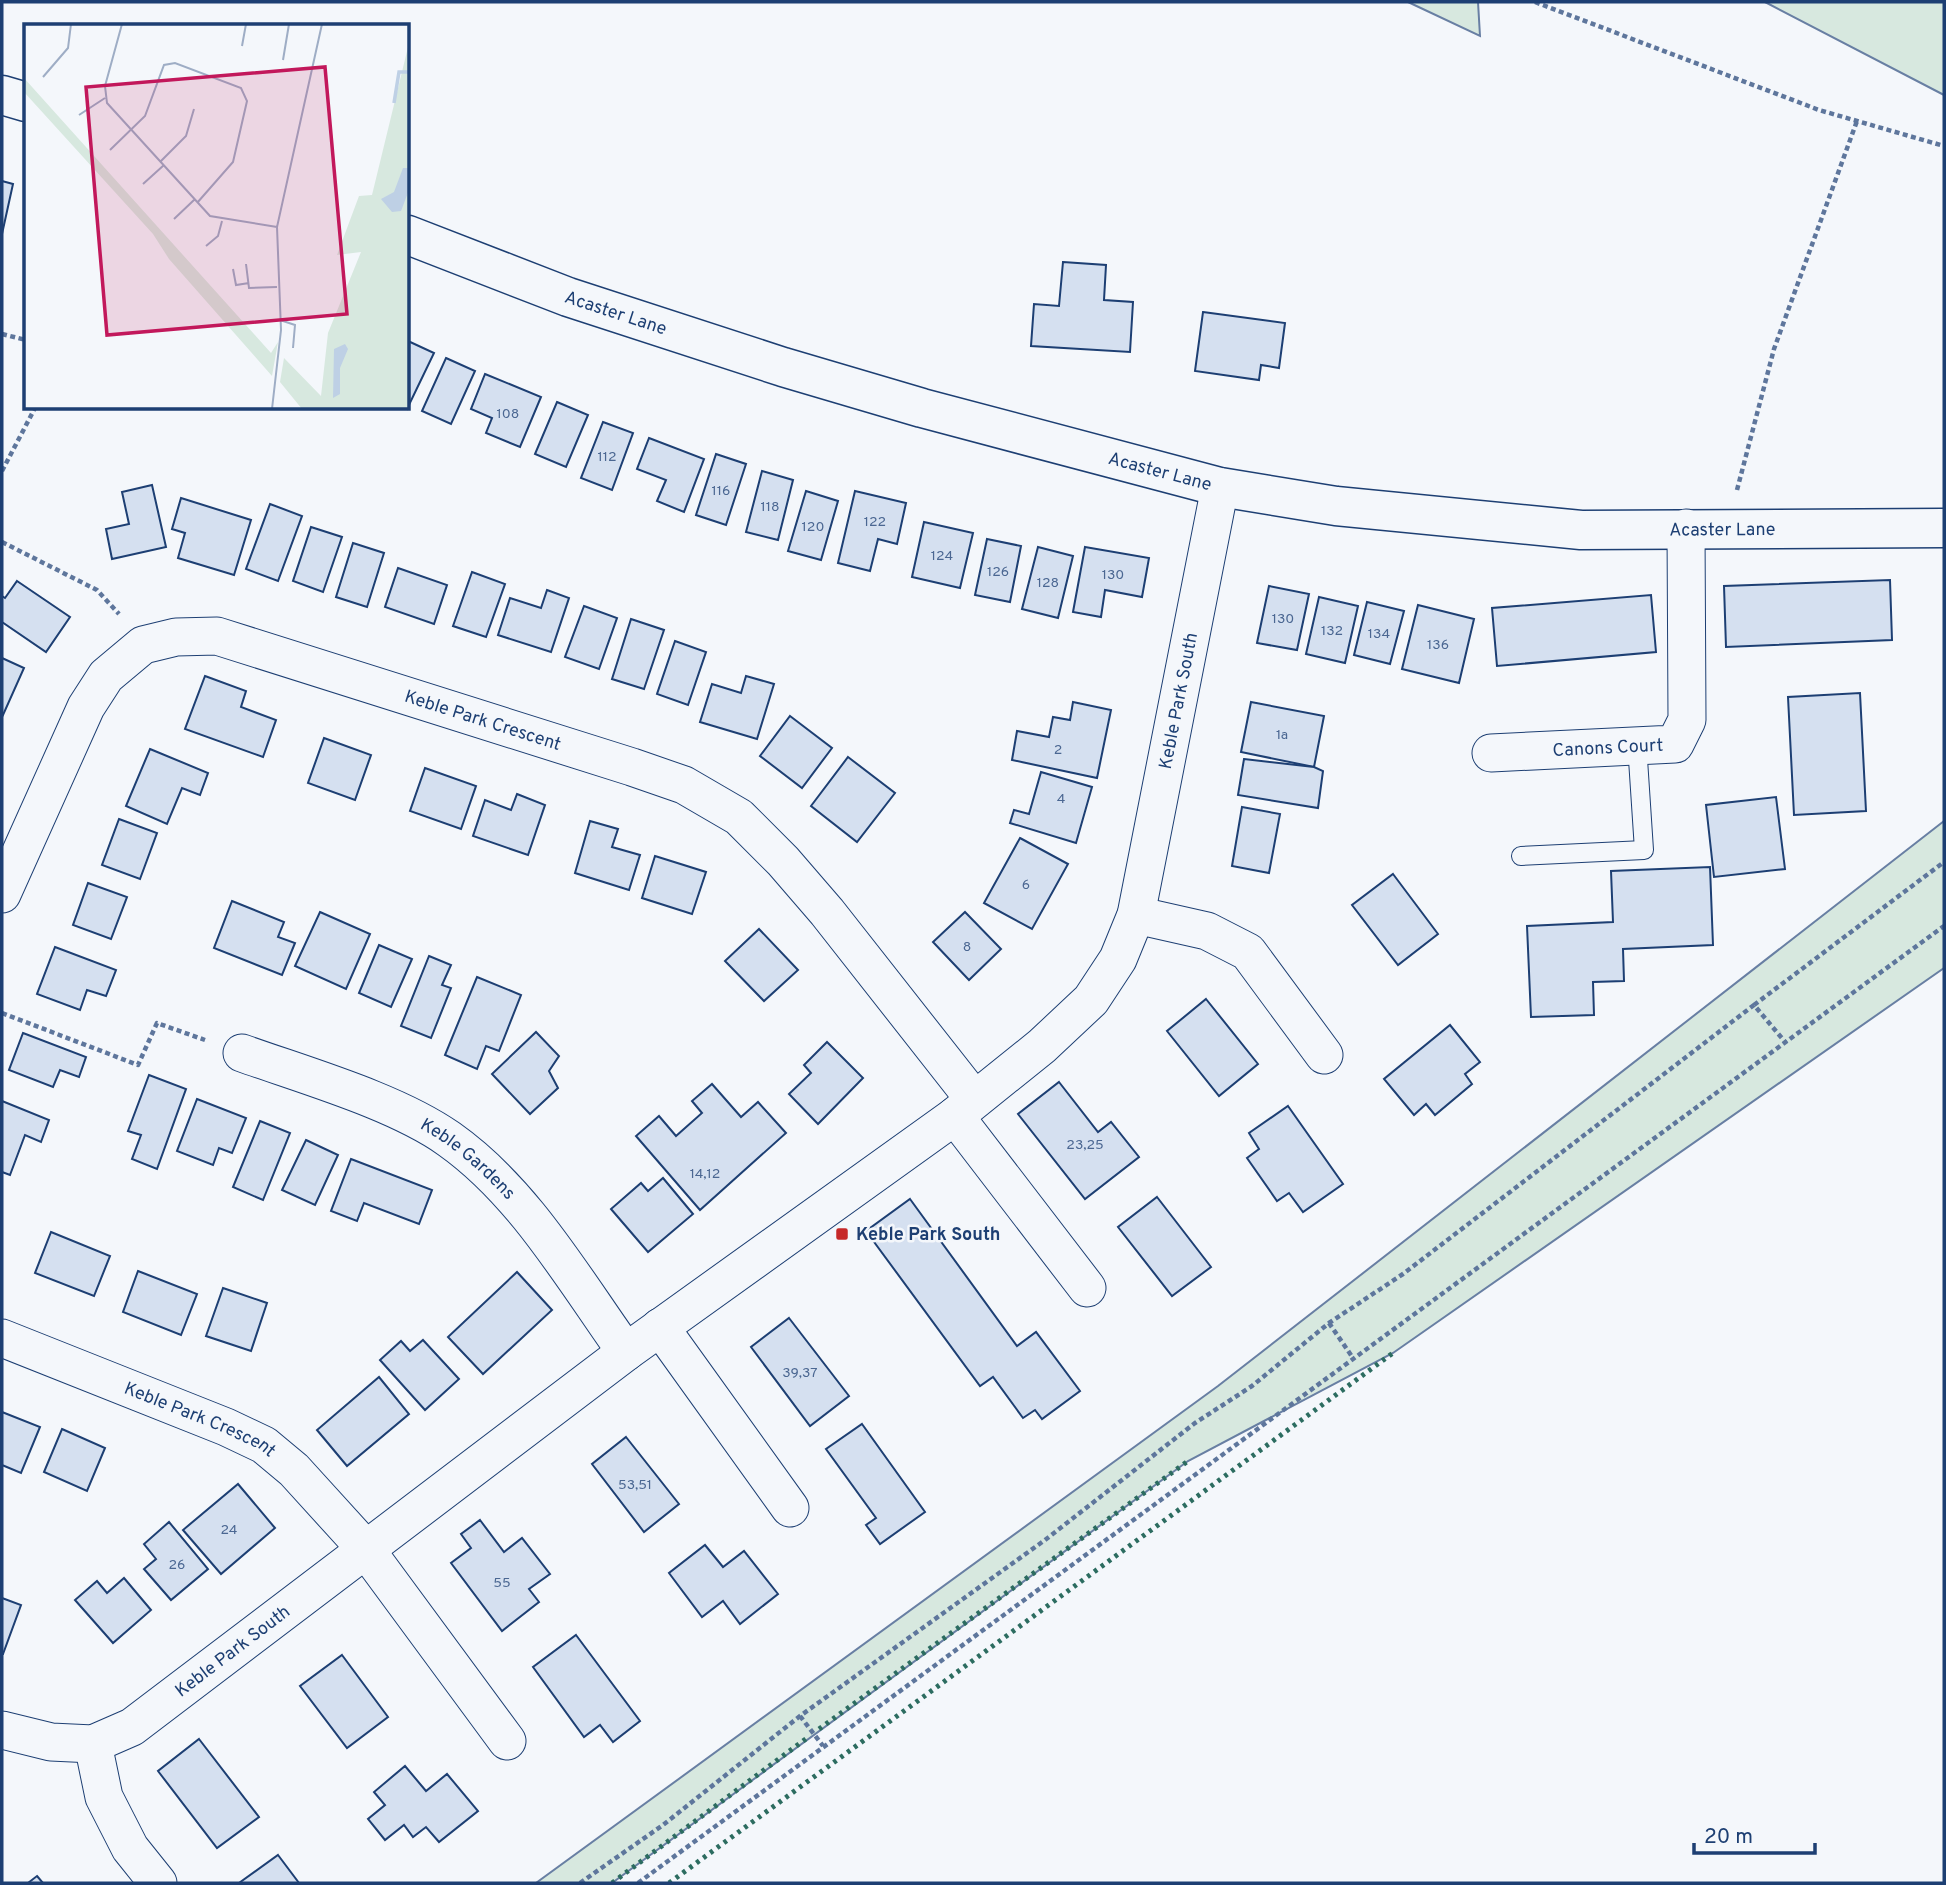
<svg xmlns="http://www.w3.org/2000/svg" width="1946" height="1885" font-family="Overpass,sans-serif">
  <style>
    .green { fill: #d7e8df; stroke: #687fa3; stroke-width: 2 }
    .building { fill: #d5e0f0; stroke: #1d3f73; stroke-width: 2 }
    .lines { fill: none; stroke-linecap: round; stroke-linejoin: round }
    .service-casing { stroke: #1d3f73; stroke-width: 20 }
    .minor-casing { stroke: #1d3f73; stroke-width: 39 }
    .tertiary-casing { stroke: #1d3f73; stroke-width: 41 }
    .path { stroke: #5e769c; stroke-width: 4.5; stroke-dasharray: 5 3.5; stroke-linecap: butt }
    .service { stroke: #f4f7fb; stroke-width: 18 }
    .minor { stroke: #f4f7fb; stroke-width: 37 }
    .tertiary { stroke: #f4f7fb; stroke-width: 38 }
    .hedge { stroke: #2c6c60; stroke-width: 5; stroke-dasharray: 3.5 5; stroke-linecap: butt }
    .poi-dot { fill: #c62828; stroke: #f4f7fb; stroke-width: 2.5 }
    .labels { text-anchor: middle; stroke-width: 5; stroke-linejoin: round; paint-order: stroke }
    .number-label { font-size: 14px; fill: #4b6792 }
    .street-label { font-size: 18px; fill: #1d3f73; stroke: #f4f7fb }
    .poi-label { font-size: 18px; font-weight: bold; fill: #1d3f73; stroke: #f4f7fb; text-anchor: start }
    .inset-river { fill: none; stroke: #bed0e5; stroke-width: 3.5 }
    .inset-road { fill: none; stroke: #9eadc5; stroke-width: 2 }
    .view { fill: #c2185b; fill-opacity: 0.15; stroke: #c2185b; stroke-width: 3.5 }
    .inset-edge { fill: none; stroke: #1d3f73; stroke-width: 3.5 }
  </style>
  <rect width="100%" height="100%" fill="#f4f7fb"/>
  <g class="green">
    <path d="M 1408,2 L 1478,2 L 1480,36 Z"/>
    <path d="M 1765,2 L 1944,2 L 1944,95 Z"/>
    <path d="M 1944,821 L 1944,968 L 1393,1353 L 1188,1461 L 612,1883 L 536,1883 L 1218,1386 Z"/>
  </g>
  <g class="building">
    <path d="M 2,181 L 13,184 L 2,234 Z"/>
    <path d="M 1063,262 L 1106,265 L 1104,300 L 1133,302 L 1130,352 L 1031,346 L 1034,304 L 1059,306 Z"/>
    <path d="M 1203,312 L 1285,323 L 1279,368 L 1261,365 L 1259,380 L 1195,371 Z"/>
    <path d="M 408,341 L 434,353 L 407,409 L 404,408 L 408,408 Z"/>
    <path d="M 446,358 L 475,371 L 451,424 L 422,411 Z"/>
    <path d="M 485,374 L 541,397 L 520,447 L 486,433 L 492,418 L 471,409 Z"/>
    <path d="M 557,402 L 588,415 L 566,467 L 535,454 Z"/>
    <path d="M 603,422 L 633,433 L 612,490 L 581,478 Z"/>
    <path d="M 649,438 L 704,459 L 684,512 L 657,501 L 666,480 L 637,469 Z"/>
    <path d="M 716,454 L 746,464 L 726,525 L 696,515 Z"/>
    <path d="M 762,471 L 793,480 L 778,540 L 746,532 Z"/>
    <path d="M 152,485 L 166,547 L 112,559 L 106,529 L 129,524 L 122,492 Z"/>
    <path d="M 806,491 L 838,501 L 821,560 L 788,551 Z"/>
    <path d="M 855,491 L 906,503 L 897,544 L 878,539 L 870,571 L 838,563 Z"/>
    <path d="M 181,498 L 251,520 L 234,575 L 178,558 L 185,533 L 172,529 Z"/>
    <path d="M 270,504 L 302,516 L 278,581 L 246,569 Z"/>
    <path d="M 924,522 L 973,533 L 960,588 L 912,577 Z"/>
    <path d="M 311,527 L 342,537 L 323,592 L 293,581 Z"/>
    <path d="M 987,539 L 1021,546 L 1010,602 L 975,595 Z"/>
    <path d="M 353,543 L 384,553 L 367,607 L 336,597 Z"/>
    <path d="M 1038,547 L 1073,556 L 1058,618 L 1022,609 Z"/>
    <path d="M 1085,547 L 1149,558 L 1142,597 L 1105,590 L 1101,617 L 1073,612 Z"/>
    <path d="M 398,568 L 447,585 L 434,624 L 385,607 Z"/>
    <path d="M 472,572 L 505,584 L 486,637 L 453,626 Z"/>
    <path d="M 1890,580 L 1892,640 L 1726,647 L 1724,586 Z"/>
    <path d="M 17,581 L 70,617 L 46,652 L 2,622 L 2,596 L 5,598 Z"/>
    <path d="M 1269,586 L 1309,594 L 1297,650 L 1257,643 Z"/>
    <path d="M 547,590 L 569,598 L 551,652 L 498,635 L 510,598 L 541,608 Z"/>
    <path d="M 1651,595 L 1656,652 L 1497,666 L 1492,608 Z"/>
    <path d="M 1319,597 L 1358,606 L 1345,663 L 1306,654 Z"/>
    <path d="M 1367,602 L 1404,611 L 1390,664 L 1354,655 Z"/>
    <path d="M 1418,605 L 1474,619 L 1459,683 L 1402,669 Z"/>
    <path d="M 584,606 L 617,618 L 599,669 L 565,657 Z"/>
    <path d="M 631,619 L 664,630 L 644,689 L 612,679 Z"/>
    <path d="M 675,641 L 706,652 L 688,705 L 657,694 Z"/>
    <path d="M 2,658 L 24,668 L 3,715 L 2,714 Z"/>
    <path d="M 205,676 L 246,691 L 241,707 L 276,720 L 263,757 L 185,729 Z"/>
    <path d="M 746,676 L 774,684 L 757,739 L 700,722 L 712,684 L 741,693 Z"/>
    <path d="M 1860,693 L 1866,811 L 1794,815 L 1788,697 Z"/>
    <path d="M 1073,702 L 1111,710 L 1097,778 L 1012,760 L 1017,731 L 1049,737 L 1053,717 L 1070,720 Z"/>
    <path d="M 1251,702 L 1324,716 L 1314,767 L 1241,752 Z"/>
    <path d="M 790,716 L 832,748 L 802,788 L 760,756 Z"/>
    <path d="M 324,738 L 371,755 L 355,800 L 308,783 Z"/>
    <path d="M 150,749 L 208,773 L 200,795 L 182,788 L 167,824 L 126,806 Z"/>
    <path d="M 848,757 L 895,793 L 857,842 L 811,806 Z"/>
    <path d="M 1244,759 L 1314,767 L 1323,771 L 1318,808 L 1238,795 Z"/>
    <path d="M 425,768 L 476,786 L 461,829 L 410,811 Z"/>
    <path d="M 1041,772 L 1092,787 L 1076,843 L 1010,823 L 1014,810 L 1029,814 Z"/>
    <path d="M 517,794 L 545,805 L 528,855 L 473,836 L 485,800 L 511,810 Z"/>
    <path d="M 1776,797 L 1785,869 L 1714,877 L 1706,805 Z"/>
    <path d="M 1242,807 L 1280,814 L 1269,873 L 1232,866 Z"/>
    <path d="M 119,819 L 157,833 L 140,879 L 102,865 Z"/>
    <path d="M 590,821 L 618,829 L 612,847 L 640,855 L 629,890 L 575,873 Z"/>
    <path d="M 1020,838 L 1068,864 L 1032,929 L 984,903 Z"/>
    <path d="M 655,856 L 706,872 L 692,914 L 642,898 Z"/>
    <path d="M 1710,867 L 1713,945 L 1623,949 L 1624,981 L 1593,982 L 1594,1015 L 1531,1017 L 1527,926 L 1613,922 L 1611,871 Z"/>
    <path d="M 1393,874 L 1438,934 L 1398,965 L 1352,905 Z"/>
    <path d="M 88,883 L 127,897 L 111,939 L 73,925 Z"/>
    <path d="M 232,901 L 284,922 L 278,937 L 295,943 L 282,975 L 214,948 Z"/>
    <path d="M 320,912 L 370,934 L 346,989 L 295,966 Z"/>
    <path d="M 965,912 L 1001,949 L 969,980 L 933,942 Z"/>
    <path d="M 759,929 L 798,970 L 764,1001 L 725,961 Z"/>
    <path d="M 379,945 L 412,959 L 391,1007 L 359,993 Z"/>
    <path d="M 55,947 L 116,970 L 106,996 L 87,990 L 80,1010 L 37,994 Z"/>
    <path d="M 429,956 L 451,965 L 442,985 L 451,988 L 431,1038 L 401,1026 Z"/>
    <path d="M 477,977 L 521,995 L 499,1051 L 486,1046 L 477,1069 L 445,1055 Z"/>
    <path d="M 1206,999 L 1258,1064 L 1219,1096 L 1167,1031 Z"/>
    <path d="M 1450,1025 L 1480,1062 L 1465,1074 L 1472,1084 L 1435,1115 L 1426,1104 L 1414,1115 L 1384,1079 Z"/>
    <path d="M 536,1032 L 559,1056 L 549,1071 L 558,1088 L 530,1114 L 492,1074 Z"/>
    <path d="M 23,1033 L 86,1057 L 79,1077 L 60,1070 L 53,1087 L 9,1070 Z"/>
    <path d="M 827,1042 L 863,1078 L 818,1124 L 789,1094 L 811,1073 L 804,1065 Z"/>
    <path d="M 149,1075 L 186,1089 L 157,1169 L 132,1159 L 141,1135 L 128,1131 Z"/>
    <path d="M 1059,1082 L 1098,1132 L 1111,1122 L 1139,1157 L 1085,1199 L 1018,1114 Z"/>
    <path d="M 712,1084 L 741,1117 L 758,1102 L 786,1133 L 700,1210 L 636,1136 L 659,1116 L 676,1136 L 702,1113 L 692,1101 Z"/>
    <path d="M 197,1099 L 246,1118 L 232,1153 L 219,1148 L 213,1165 L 177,1151 Z"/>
    <path d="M 2,1101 L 49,1120 L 41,1142 L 25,1135 L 10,1175 L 2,1172 Z"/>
    <path d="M 1288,1106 L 1343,1184 L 1303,1212 L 1289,1193 L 1277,1201 L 1247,1158 L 1259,1149 L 1249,1133 Z"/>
    <path d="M 260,1121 L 290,1133 L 263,1200 L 233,1187 Z"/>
    <path d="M 306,1140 L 338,1155 L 315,1205 L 282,1190 Z"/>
    <path d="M 351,1159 L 432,1190 L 419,1224 L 364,1203 L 357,1221 L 331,1211 Z"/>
    <path d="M 663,1178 L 693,1214 L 648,1252 L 611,1209 L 641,1183 L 648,1191 Z"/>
    <path d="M 1157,1197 L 1211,1267 L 1172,1296 L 1118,1227 Z"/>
    <path d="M 910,1199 L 1017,1346 L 1036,1332 L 1080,1391 L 1042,1419 L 1035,1410 L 1023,1418 L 993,1377 L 980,1386 L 866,1231 Z"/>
    <path d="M 51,1232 L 110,1256 L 94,1296 L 35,1273 Z"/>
    <path d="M 138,1271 L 197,1294 L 181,1335 L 123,1312 Z"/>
    <path d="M 517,1272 L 552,1310 L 483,1374 L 448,1337 Z"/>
    <path d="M 223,1288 L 267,1303 L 251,1351 L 206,1336 Z"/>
    <path d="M 789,1318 L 849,1396 L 810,1426 L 751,1347 Z"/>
    <path d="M 423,1340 L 459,1379 L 425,1410 L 380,1360 L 401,1341 L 410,1351 Z"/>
    <path d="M 379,1377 L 409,1414 L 347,1466 L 317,1430 Z"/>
    <path d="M 2,1412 L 40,1427 L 21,1473 L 2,1465 Z"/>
    <path d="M 862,1424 L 925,1512 L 880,1544 L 866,1525 L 876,1518 L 826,1449 Z"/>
    <path d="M 62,1429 L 105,1448 L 87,1491 L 44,1472 Z"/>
    <path d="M 626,1437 L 679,1504 L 644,1532 L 592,1464 Z"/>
    <path d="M 238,1484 L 275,1528 L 221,1574 L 183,1530 Z"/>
    <path d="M 480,1520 L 504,1552 L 522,1538 L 550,1574 L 529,1589 L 539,1602 L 502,1631 L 451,1563 L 471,1548 L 461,1534 Z"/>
    <path d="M 169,1522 L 208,1569 L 171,1600 L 144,1569 L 156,1559 L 144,1544 Z"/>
    <path d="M 705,1545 L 723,1567 L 744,1551 L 778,1594 L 740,1624 L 723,1601 L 702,1617 L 669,1573 Z"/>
    <path d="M 124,1578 L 151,1610 L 113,1643 L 75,1600 L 97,1581 L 107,1593 Z"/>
    <path d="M 2,1598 L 21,1605 L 3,1654 L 2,1654 Z"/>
    <path d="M 576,1635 L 640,1721 L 613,1742 L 600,1725 L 584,1737 L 533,1667 Z"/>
    <path d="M 342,1655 L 388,1717 L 347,1748 L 300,1686 Z"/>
    <path d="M 199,1739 L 259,1817 L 217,1848 L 158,1771 Z"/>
    <path d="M 405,1766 L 426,1791 L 447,1774 L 478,1811 L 439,1842 L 426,1827 L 413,1837 L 404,1825 L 385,1840 L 368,1819 L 385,1805 L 374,1792 Z"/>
    <path d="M 278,1855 L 299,1883 L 239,1883 Z"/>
    <path d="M 37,1876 L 43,1883 L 28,1883 Z"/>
  </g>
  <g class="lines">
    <defs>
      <path id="service" d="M 1521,856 L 1644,850 L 1637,744"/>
      <g id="minor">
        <path id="s1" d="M 1491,753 L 1675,744 L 1687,720 L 1686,528"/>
        <path id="s2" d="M 2,894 L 86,707 L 106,676 L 143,645 L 176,637 L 217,636 L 632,767 L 684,785 L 739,817 L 783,861 L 827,912 L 974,1099"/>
        <path d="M 1136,915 L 1207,931 L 1248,952 L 1324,1055"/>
        <path id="s3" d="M 242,1053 C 306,1076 395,1101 449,1139 C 524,1192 573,1278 626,1352"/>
        <path d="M 955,1116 L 1087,1288"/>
        <path d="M 660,1327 L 790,1508"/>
        <path id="s4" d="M 2,1338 L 226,1427 L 264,1445 L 294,1470 L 364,1547 L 507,1741"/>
        <path id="s5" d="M 2,1730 L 51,1742 L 93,1744 L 132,1727 L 626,1352 L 955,1116 L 1042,1046 L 1091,1000 L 1118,959 L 1136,915 L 1220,487"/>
        <path d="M 93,1744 L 104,1797 L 130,1848 L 158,1883"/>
      </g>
      <g id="tertiary">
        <path d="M 2,95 L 26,102"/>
        <path id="s6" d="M 408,235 L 568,297 L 783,367 L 922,408 L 1220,487 L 1336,506 L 1581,530 L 1944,528"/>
      </g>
    </defs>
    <use href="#service" class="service-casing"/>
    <use href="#minor" class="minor-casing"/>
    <use href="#tertiary" class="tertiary-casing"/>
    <g class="path">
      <path d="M 1535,2 L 1819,110 L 1944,146"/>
      <path d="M 2,334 L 26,340"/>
      <path d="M 2,471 L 35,408"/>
      <path d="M 1737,490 L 1774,349 L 1857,121"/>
      <path d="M 2,542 L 97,590 L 119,614"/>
      <path d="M 1754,1005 L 1944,862"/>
      <path d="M 2,1013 L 138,1065 L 157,1023 L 205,1040"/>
      <path d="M 1329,1323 L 1353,1358"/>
      <path d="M 800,1716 L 823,1746"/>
      <path d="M 580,1883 L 663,1825 L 800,1716 L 1045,1540 L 1195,1423 L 1252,1386 L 1329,1323 L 1403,1274 L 1754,1005 L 1786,1043"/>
      <path d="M 638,1883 L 1944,926"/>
    </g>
    <use href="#service" class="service"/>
    <use href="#minor" class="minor"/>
    <use href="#tertiary" class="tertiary"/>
    <g class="hedge">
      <path d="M 819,1729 L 1188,1461"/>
      <path d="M 612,1883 L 807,1738"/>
      <path d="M 669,1883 L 1393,1353"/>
    </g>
  </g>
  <rect class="poi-dot" x="835" y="1227" width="14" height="14" rx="3.5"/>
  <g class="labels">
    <g class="number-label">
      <text x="508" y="418">108</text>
      <text x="607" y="461">112</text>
      <text x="721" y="495">116</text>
      <text x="770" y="511">118</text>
      <text x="875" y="526">122</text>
      <text x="813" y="531">120</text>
      <text x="942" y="560">124</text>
      <text x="998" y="576">126</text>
      <text x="1113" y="579">130</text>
      <text x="1048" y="587">128</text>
      <text x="1283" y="623">130</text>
      <text x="1332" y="635">132</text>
      <text x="1379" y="638">134</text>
      <text x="1438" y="649">136</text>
      <text x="1282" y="739">1a</text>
      <text x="1058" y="754">2</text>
      <text x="1061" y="803">4</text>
      <text x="1026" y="889">6</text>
      <text x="967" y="951">8</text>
      <text x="1085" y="1149">23,25</text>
      <text x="705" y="1178">14,12</text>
      <text x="800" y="1377">39,37</text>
      <text x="635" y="1489">53,51</text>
      <text x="229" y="1534">24</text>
      <text x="177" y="1569">26</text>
      <text x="502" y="1587">55</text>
    </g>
    <g class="street-label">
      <text dy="6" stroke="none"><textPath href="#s6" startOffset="222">Acaster Lane</textPath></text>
      <text dy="6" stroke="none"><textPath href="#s6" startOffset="789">Acaster Lane</textPath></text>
      <text dy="6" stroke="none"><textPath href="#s6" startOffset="1356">Acaster Lane</textPath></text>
      <text dy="6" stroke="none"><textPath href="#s5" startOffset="1654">Keble Park South</textPath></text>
      <text dy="6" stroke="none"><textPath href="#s2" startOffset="644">Keble Park Crescent</textPath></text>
      <text dy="6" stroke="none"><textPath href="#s1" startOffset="117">Canons Court</textPath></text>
      <text dy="6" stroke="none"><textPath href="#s3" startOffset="252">Keble Gardens</textPath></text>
      <text dy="6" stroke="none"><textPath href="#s4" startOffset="214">Keble Park Crescent</textPath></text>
      <text dy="6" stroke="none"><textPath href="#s5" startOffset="261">Keble Park South</textPath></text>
    </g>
    <g class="poi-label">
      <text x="856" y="1240">Keble Park South</text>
    </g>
  </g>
  <g transform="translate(24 24)">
    <rect width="385" height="385" fill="#f4f7fb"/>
    <path d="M 385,19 L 385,385 L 278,385 L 256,358 L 260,334 L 297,372 L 304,309 L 337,228 L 313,231 L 335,172 L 348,171 ZM 0,54 L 247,329 L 254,318 L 248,352 L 145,235 L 129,210 L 0,68 Z" fill="#d7e8df"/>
    <path d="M 379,144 L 385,144 L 385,166 L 377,187 L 368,188 L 357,175 L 370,168 ZM 321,320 L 324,325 L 316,344 L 316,370 L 309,374 L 310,325 Z" fill="#bed0e5"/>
    <path class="inset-river" d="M 370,79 L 375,48 L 385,48"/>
    <path class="inset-road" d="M 98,0 L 81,62 L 83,79 L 186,192 L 253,203M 218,22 L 222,0M 259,36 L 265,0M 19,53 L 44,24 L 47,0M 55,91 L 81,74M 86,126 L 121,92 L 140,41 L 151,39 L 217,64 L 223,77 L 209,138 L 173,179M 137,137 L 162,112 L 170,85M 119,160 L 140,141M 150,195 L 170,176M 182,222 L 194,212 L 198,197M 222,240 L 225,264 L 253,263M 209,245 L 212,261 L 225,259M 256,296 L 271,301 L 269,324M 248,385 L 257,306 L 253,203 L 298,0"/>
    <path class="view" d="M 301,43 L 323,290 L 83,311 L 62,63 Z"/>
    <rect width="385" height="385" class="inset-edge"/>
  </g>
  <rect width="1946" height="1885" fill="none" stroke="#1d3f73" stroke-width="7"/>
  <path d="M1694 1843v10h121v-10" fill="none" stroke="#1d3f73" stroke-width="3.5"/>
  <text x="1704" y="1843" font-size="21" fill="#1d3f73" stroke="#f4f7fb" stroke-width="5" paint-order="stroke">20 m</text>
</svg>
